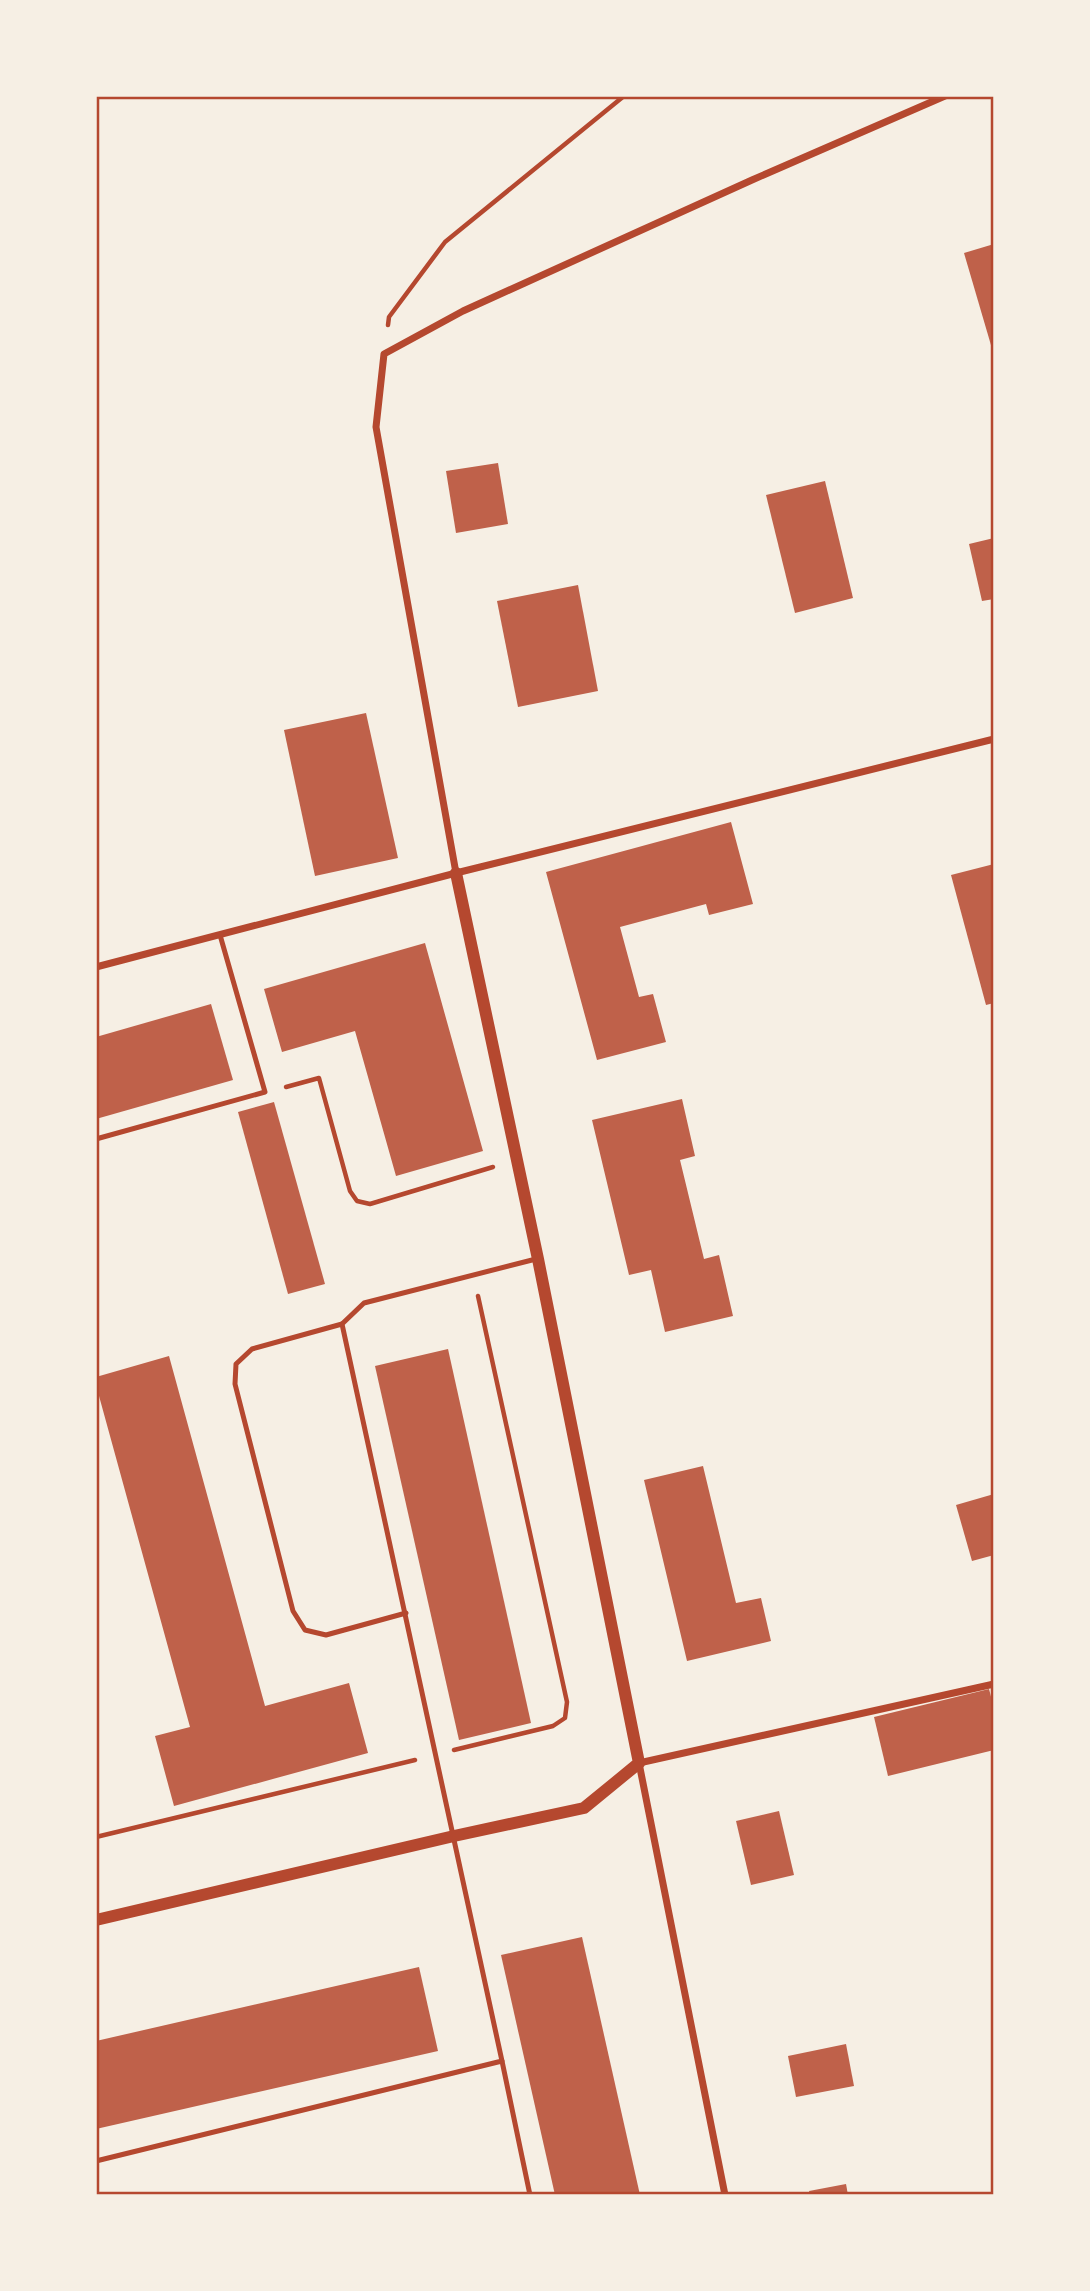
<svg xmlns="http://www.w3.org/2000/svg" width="1090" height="2291" font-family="'Fira Sans',sans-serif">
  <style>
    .building { fill: #bf614a }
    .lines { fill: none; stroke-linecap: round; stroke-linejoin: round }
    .path { stroke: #b5482f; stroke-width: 4.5 }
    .service { stroke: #b5482f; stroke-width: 5 }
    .minor { stroke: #b5482f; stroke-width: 7 }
    .tertiary { stroke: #b5482f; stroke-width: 12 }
    .neatline { fill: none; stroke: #b5482f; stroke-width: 2.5 }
  </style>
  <rect width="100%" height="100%" fill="#f6efe4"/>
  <g class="building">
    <path d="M 994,244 L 994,352 L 993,352 L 964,253 Z"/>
    <path d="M 498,463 L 508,524 L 456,533 L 446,471 Z"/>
    <path d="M 825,481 L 853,598 L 795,613 L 766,495 Z"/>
    <path d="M 994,538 L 994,599 L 982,601 L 969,544 Z"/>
    <path d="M 578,585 L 598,691 L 518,707 L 497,601 Z"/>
    <path d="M 366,713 L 398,858 L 315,876 L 284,730 Z"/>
    <path d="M 731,822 L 753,904 L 709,915 L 706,904 L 620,927 L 639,997 L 653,994 L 666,1042 L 597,1060 L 546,872 Z"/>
    <path d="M 994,864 L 994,1003 L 986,1005 L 951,875 Z"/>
    <path d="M 425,943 L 483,1151 L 396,1176 L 355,1031 L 282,1052 L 264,989 Z"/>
    <path d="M 211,1004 L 233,1080 L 96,1119 L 96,1037 Z"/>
    <path d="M 682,1099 L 695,1156 L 680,1160 L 704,1259 L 719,1255 L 733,1316 L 665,1332 L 651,1270 L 629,1275 L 592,1120 Z"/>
    <path d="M 274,1102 L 325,1284 L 288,1294 L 238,1112 Z"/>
    <path d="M 448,1349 L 531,1723 L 459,1740 L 375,1366 Z"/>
    <path d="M 169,1356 L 265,1706 L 349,1683 L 368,1753 L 174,1806 L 155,1736 L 190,1727 L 96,1385 L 96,1377 Z"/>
    <path d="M 703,1466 L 736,1603 L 761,1598 L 771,1641 L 687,1661 L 644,1480 Z"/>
    <path d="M 994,1494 L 994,1555 L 972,1561 L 956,1505 Z"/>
    <path d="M 989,1689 L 994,1708 L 994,1750 L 888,1776 L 874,1717 Z"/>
    <path d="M 779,1811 L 794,1875 L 751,1885 L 736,1821 Z"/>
    <path d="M 582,1937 L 640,2195 L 555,2195 L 501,1955 Z"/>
    <path d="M 419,1967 L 438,2051 L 96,2129 L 96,2041 Z"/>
    <path d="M 846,2044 L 854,2086 L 796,2097 L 788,2056 Z"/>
    <path d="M 846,2184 L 848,2195 L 810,2195 L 809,2191 Z"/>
  </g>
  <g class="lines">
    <g class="path">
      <path d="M 388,325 L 389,317 L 445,242 L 624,96"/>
      <path d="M 286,1087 L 319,1078 L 350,1191 L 357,1201 L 370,1204 L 493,1167"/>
      <path d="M 454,1750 L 553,1726 L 565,1718 L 567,1702 L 478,1296"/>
      <path d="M 96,1837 L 415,1760"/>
    </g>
    <g class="service">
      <path d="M 96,1139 L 265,1092 L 220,935"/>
      <path d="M 342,1324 L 252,1349 L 236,1364 L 235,1384 L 293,1611 L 305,1630 L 326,1635 L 406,1613"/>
      <path d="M 502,2061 L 530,2195"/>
      <path d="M 96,2161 L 502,2061 L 342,1324 L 364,1303 L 536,1259"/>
    </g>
    <g class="minor">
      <path d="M 456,873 L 376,427 L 384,354 L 463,311 L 752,180 L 945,96"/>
      <path d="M 96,967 L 456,873 L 994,739"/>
      <path d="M 725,2195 L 639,1763 L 994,1684"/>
    </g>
    <path class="tertiary" d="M 96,1920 L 454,1836 L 584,1808 L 639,1763 L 538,1259 L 456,873"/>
  </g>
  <rect width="1090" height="2291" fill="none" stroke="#f6efe4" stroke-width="196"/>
  <rect x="98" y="98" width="894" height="2095" class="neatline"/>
</svg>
